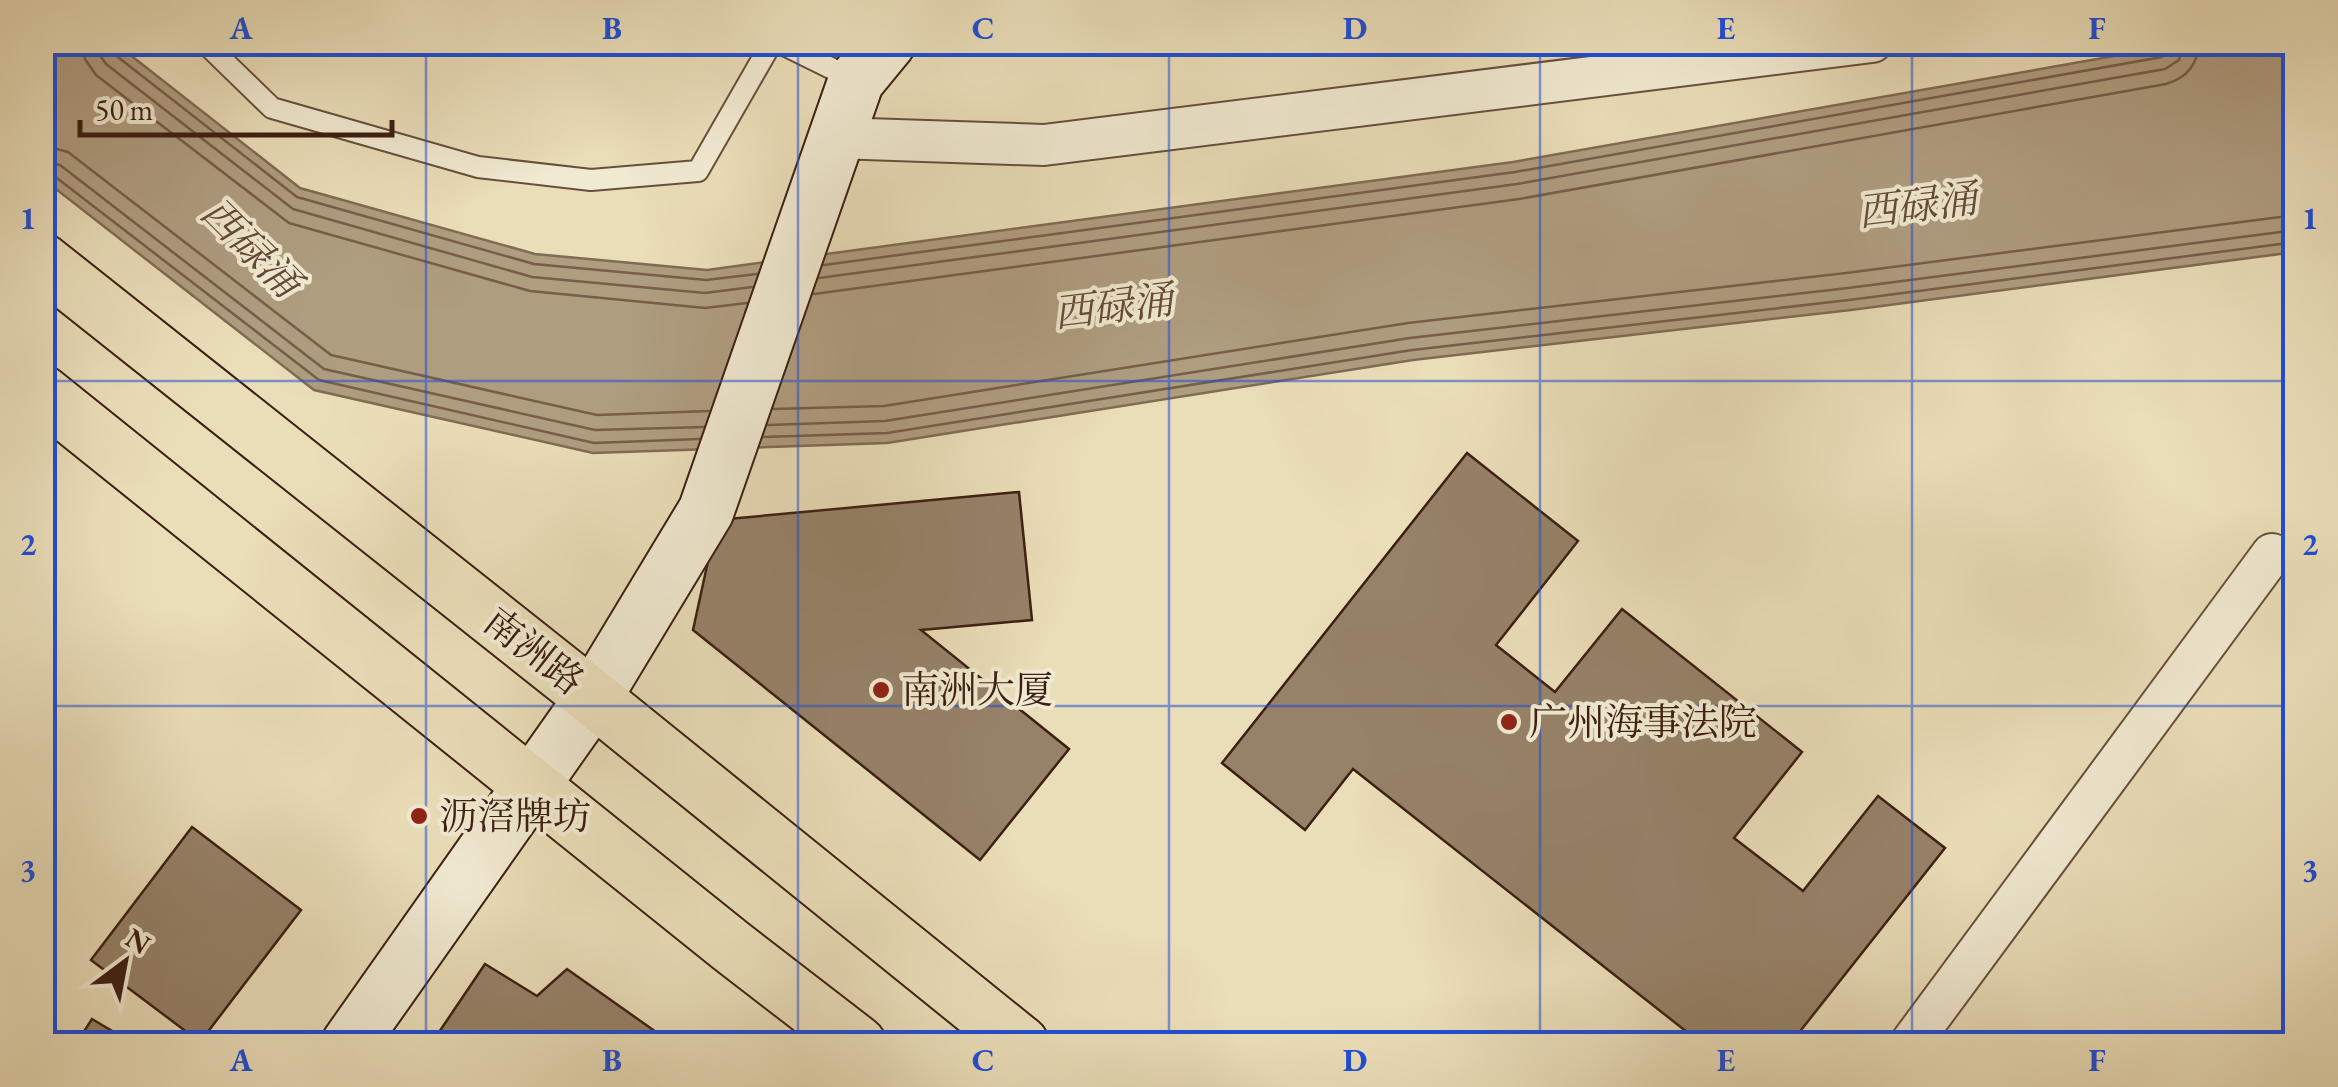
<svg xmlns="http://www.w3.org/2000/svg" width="2338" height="1087" font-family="'EB Garamond','Noto Serif SC',serif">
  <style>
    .water { fill: #af9d80; stroke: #816b54; stroke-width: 2.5 }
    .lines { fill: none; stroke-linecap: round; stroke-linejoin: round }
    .shore { stroke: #765e49; stroke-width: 2.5 }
    .building { fill: #968269; stroke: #3c1f12; stroke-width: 2.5 }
    .lane-casing { stroke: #684f3c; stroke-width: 24 }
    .street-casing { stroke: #684f3c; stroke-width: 44 }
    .secondary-casing { stroke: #3c1f12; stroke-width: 59 }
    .primary-casing { stroke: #3c1f12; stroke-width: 59 }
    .lane { stroke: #f1ead2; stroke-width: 20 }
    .street { stroke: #f1ead2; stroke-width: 40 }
    .secondary { stroke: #f1ead2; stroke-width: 55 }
    .primary { stroke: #eadeb9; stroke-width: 55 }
    .grid { fill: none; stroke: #1d4ed8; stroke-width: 2.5; stroke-opacity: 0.55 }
    .poi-dot { fill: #8f2418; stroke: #f1ead2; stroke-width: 4 }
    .labels { text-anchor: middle; stroke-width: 8; stroke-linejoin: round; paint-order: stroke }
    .street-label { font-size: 38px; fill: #3c1f12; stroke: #f1ead2 }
    .poi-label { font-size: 38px; fill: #3c1f12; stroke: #f1ead2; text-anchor: start }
    .water-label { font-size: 40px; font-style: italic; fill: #644b38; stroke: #f1ead2 }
    .neatline { fill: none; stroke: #1d4ed8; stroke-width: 4 }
    .grid-label { font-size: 32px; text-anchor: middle; font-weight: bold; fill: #1d4ed8 }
  </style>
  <rect width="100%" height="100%" fill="#eadeb9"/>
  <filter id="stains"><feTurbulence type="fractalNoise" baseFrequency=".002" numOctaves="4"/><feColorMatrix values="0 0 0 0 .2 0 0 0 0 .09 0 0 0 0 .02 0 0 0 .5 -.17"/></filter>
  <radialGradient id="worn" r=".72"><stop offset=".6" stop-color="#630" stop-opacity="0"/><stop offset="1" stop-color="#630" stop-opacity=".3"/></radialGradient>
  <path class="water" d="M 42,43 L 115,43 L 300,188 L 535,254 L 707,270 L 1513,162 L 2188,43 L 2295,43 L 2295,252 L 1851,310 L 1413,360 L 887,443 L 593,453 L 314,390 L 43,179 Z"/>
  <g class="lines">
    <g class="shore">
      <path d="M 83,42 L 85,59 L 96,75 L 289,223 L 530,291 L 705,308 L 747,303"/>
      <path d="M 98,42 L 99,54 L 106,64 L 293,209 L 532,277 L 705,293 L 752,287"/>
      <path d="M 110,42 L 114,54 L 297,197 L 534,264 L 706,280 L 757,274"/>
      <path d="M 42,145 L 68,152 L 331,355 L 597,415 L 709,411"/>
      <path d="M 42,160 L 60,165 L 324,369 L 595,430 L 704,427"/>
      <path d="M 42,172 L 53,175 L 319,380 L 594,443 L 699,439"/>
      <path d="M 824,265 L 1515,172 L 2162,57 L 2170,52 L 2172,42"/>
      <path d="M 819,278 L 1517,184 L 2165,69 L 2179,60 L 2184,42"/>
      <path d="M 814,294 L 1519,199 L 2166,84 C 2187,78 2198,64 2199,42"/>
      <path d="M 773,409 L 884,406 L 1408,323 L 1846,273 L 2296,215"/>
      <path d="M 768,425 L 885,421 L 1410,338 L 1848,288 L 2296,230"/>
      <path d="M 764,437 L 887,433 L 1412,350 L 1849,300 L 2296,242"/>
    </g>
  </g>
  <g class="building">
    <path d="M 1467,453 L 1578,541 L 1496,645 L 1555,692 L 1622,609 L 1802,752 L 1734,838 L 1803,891 L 1878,796 L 1945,848 L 1790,1044 L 1685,1044 L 1692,1036 L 1353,769 L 1305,830 L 1222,763 Z"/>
    <path d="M 1019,492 L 1032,620 L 921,630 L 1069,749 L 980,860 L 693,630 L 717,520 Z"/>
    <path d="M 192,827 L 301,910 L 200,1042 L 91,960 Z"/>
    <path d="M 485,964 L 537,996 L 567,969 L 673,1044 L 431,1044 Z"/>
    <path d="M 92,1019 L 134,1044 L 76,1044 Z"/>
  </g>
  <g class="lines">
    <defs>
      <g id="lane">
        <path d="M 204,42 L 272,108 L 478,167 L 591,180 L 698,171 L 772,42"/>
        <path d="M 778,42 L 853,79"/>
      </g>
      <g id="street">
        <path d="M 836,138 L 1044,145 L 1872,42"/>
        <path d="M 1910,1044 L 2272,554"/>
      </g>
      <path id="secondary" d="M 349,1044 L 593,698 L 706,511 L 856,81 L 888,42"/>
      <g id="primary">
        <path d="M 42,261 L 593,698 L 1021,1044"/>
        <path d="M 42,393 L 731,946 L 858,1044"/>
      </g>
    </defs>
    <use href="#lane" class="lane-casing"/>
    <use href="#street" class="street-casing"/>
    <use href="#secondary" class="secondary-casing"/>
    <use href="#primary" class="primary-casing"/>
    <use href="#lane" class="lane"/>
    <use href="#street" class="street"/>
    <use href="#secondary" class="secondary"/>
    <use href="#primary" class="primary"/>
  </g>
  <path class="grid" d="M 426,42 L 426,1044M 798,42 L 798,1044M 1169,42 L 1169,1044M 1540,42 L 1540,1044M 1912,42 L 1912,1044M 42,381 L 2296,381M 42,706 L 2296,706"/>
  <g class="poi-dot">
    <circle cx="881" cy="690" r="10"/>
    <circle cx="1509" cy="722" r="10"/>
    <circle cx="419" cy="816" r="10"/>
  </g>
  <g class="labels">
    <g class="street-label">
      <text transform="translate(534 651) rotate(38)" y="13">南洲路</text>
    </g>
    <g class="poi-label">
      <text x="901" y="703">南洲大厦</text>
      <text x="1529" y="735">广州海事法院</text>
      <text x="439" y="829">沥滘牌坊</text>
    </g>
    <g class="water-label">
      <text transform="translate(1917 205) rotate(-7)" y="14">西碌涌</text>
      <text transform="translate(251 247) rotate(45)" y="14">西碌涌</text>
      <text transform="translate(1113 306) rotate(-7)" y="14">西碌涌</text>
    </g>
  </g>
  <rect width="2338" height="1087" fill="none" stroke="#eadeb9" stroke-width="110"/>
  <g transform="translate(125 962) rotate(32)" stroke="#f1ead2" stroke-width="8" paint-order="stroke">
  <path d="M0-8L18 38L0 25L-18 38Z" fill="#3c1f12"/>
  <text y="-15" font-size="28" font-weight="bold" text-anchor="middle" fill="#3c1f12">N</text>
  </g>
  <path d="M80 120v15h312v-15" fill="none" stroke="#3c1f12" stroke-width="5"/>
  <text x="95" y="120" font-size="30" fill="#3c1f12" stroke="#f1ead2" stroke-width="8" paint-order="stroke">50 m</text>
  <rect x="55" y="55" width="2228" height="977" class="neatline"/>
  <g class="grid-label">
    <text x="241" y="39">A</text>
    <text x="612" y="39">B</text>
    <text x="983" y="39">C</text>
    <text x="1355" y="39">D</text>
    <text x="1726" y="39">E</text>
    <text x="2097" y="39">F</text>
    <text x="28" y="229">1</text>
    <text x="2310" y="229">1</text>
    <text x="28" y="555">2</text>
    <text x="2310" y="555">2</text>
    <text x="28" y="881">3</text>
    <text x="2310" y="881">3</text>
    <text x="241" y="1071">A</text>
    <text x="612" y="1071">B</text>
    <text x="983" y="1071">C</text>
    <text x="1355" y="1071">D</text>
    <text x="1726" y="1071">E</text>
    <text x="2097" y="1071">F</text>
  </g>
  <rect width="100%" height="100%" filter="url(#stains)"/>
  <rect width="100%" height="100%" fill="url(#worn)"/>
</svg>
